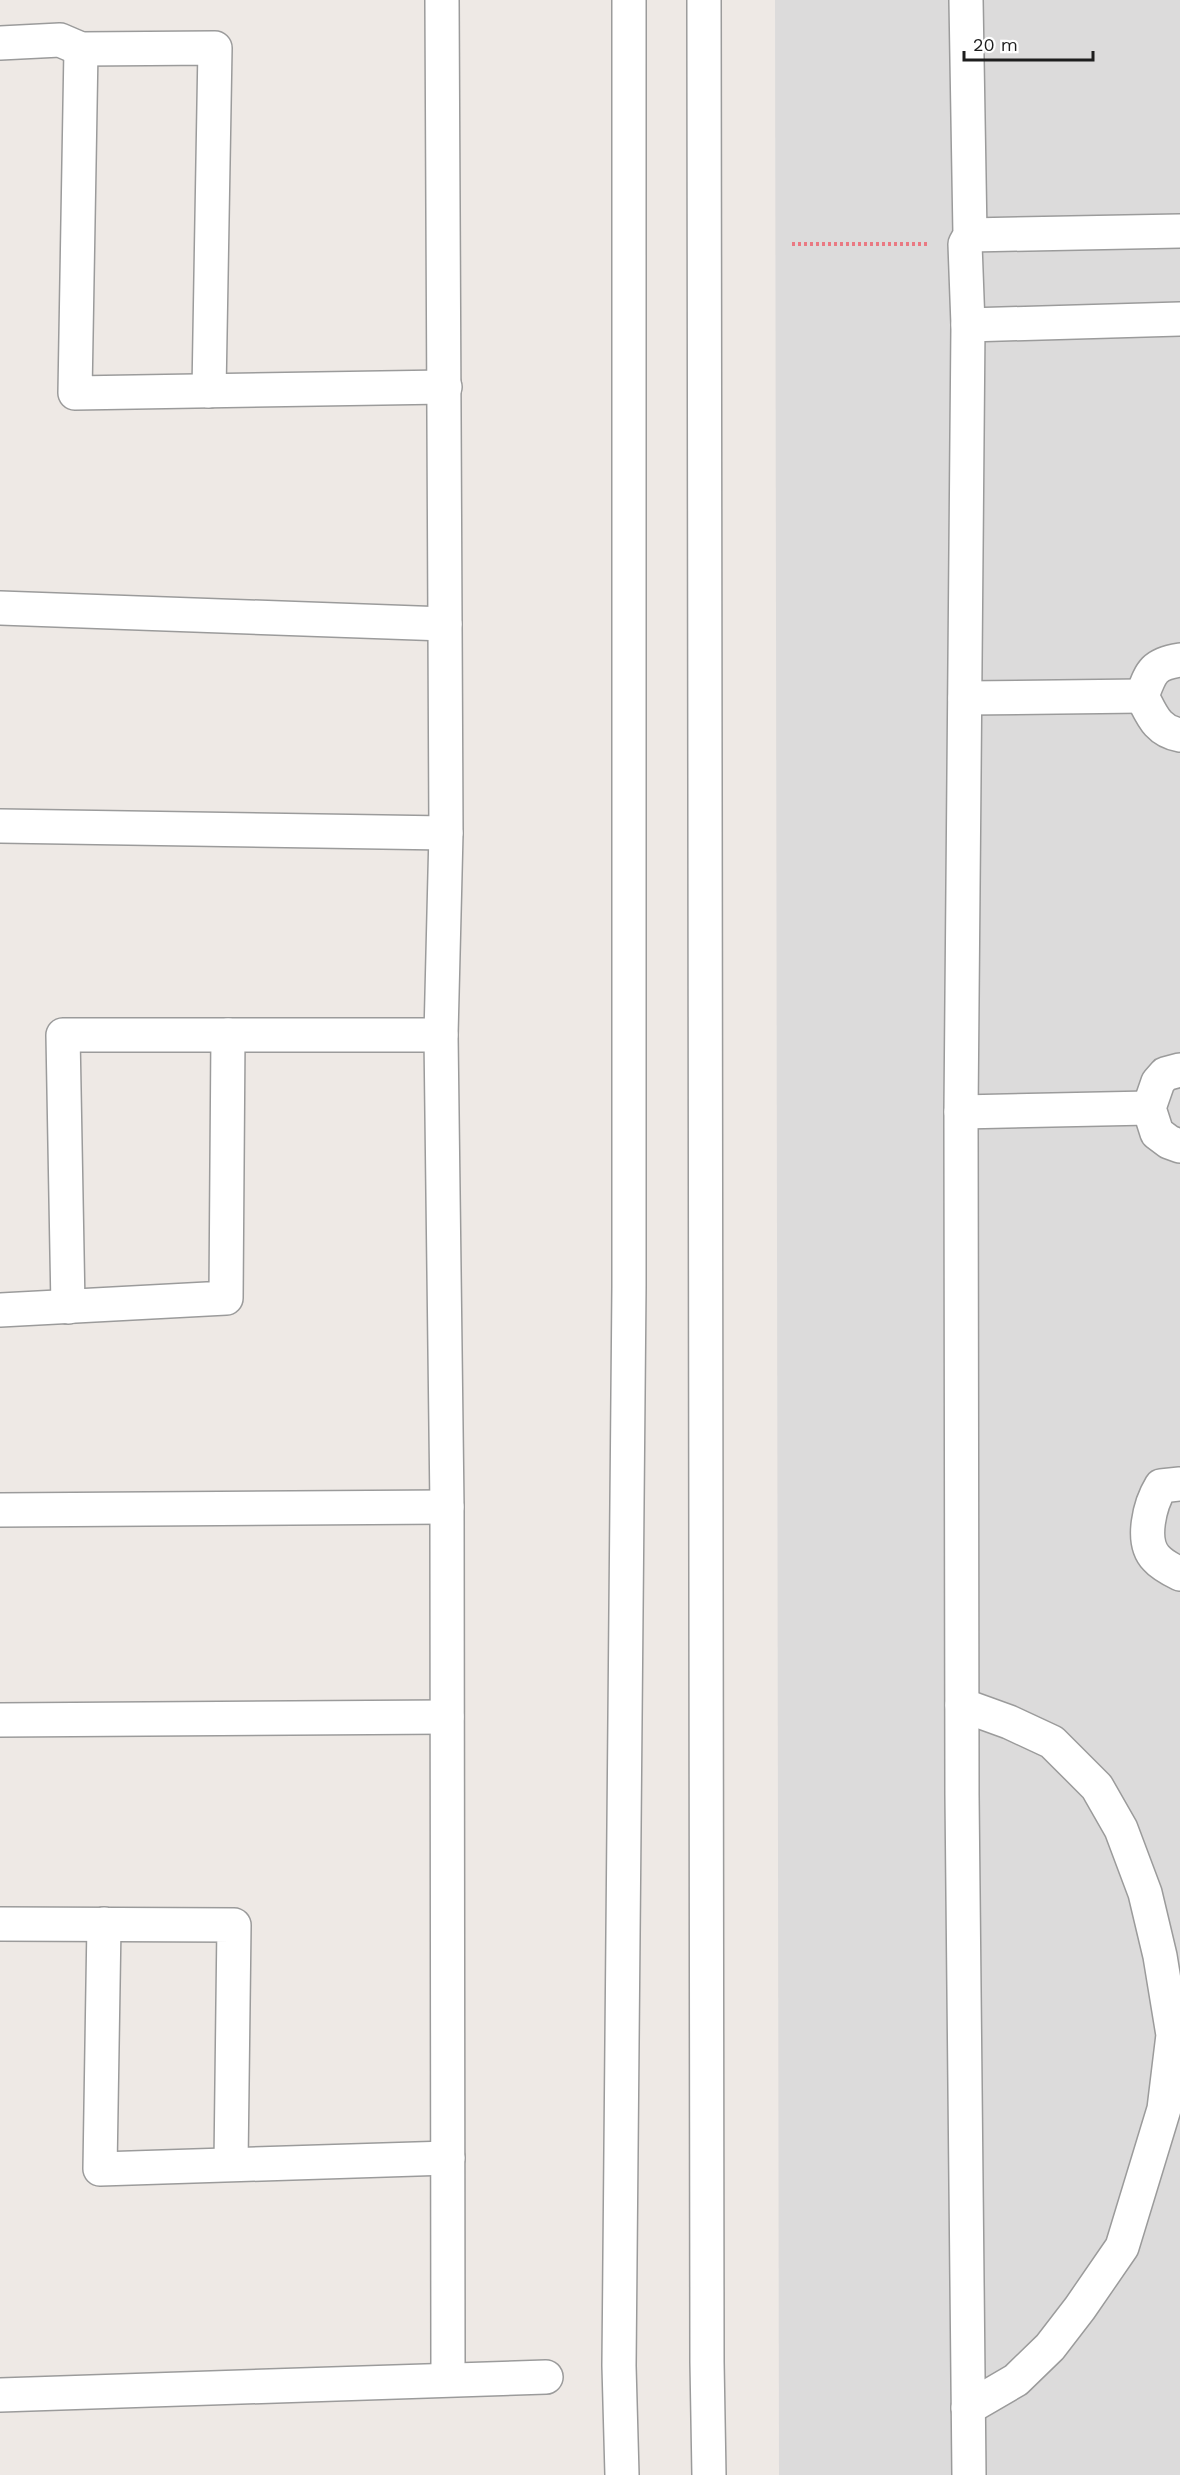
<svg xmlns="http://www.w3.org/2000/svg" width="1180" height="2475" font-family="'Work Sans',sans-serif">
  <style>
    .residential { fill: #dcdbdb }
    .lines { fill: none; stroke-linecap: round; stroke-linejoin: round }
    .minor-casing { stroke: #9b9b9b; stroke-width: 36 }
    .path { stroke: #ea7982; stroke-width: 4; stroke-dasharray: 3 3; stroke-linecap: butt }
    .minor { stroke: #fff; stroke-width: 33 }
  </style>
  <rect width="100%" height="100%" fill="#eee9e5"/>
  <path class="residential" d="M 775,0 L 1180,0 L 1180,2475 L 779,2475 Z"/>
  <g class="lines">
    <defs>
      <g id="minor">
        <path d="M 442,0 L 446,833 L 441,1035 L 447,1507 L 448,2379"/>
        <path d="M 704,0 L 707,2362 L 709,2475"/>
        <path d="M 966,0 L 970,235 L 965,244 L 968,325 L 961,1112 L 962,1795 L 969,2475"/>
        <path d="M 0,43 L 60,40 L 81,49 L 215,48 L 209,391"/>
        <path d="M 81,49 L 75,393 L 445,387"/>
        <path d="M 970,235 L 1180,231"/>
        <path d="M 968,325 L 1180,319"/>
        <path d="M 0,608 L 445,624"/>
        <path d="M 1180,660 C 1153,664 1151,672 1142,696 C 1152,715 1157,731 1180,735"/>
        <path d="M 965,698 L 1142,696"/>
        <path d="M 0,826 L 446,833"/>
        <path d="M 1180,1070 L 1165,1074 L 1158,1082 L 1149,1108 L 1157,1133 L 1169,1142 L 1180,1146"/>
        <path d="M 961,1112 L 1149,1108"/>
        <path d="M 68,1307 L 63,1035 L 441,1035"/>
        <path d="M 0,1310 L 226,1298 L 228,1035"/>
        <path d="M 1180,1484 L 1161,1486 C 1150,1504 1140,1541 1156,1558 C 1162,1565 1172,1570 1180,1574"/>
        <path d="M 0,1510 L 447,1507"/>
        <path d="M 962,1705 L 1009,1722 L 1052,1742 L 1097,1787 L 1121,1829 L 1145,1893 L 1160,1956 L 1173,2035 L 1164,2109 L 1122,2247 L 1080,2308 L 1050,2347 L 1016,2380 L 968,2408"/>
        <path d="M 0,1720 L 447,1717"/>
        <path d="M 0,1924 L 234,1925 L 231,2164"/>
        <path d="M 104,1924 L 100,2169 L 448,2158"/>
        <path d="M 0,2395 L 546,2377"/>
        <path d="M 622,2475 L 619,2366 L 629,1287 L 629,0"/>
      </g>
    </defs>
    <use href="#minor" class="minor-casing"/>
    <path class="path" d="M 792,244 L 928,244"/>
    <use href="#minor" class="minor"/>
  </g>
  <path d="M964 51v9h129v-9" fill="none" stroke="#1e1e1e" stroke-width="3"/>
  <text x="973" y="51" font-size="18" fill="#1e1e1e" stroke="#ffffff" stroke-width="4.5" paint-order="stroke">20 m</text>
</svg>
